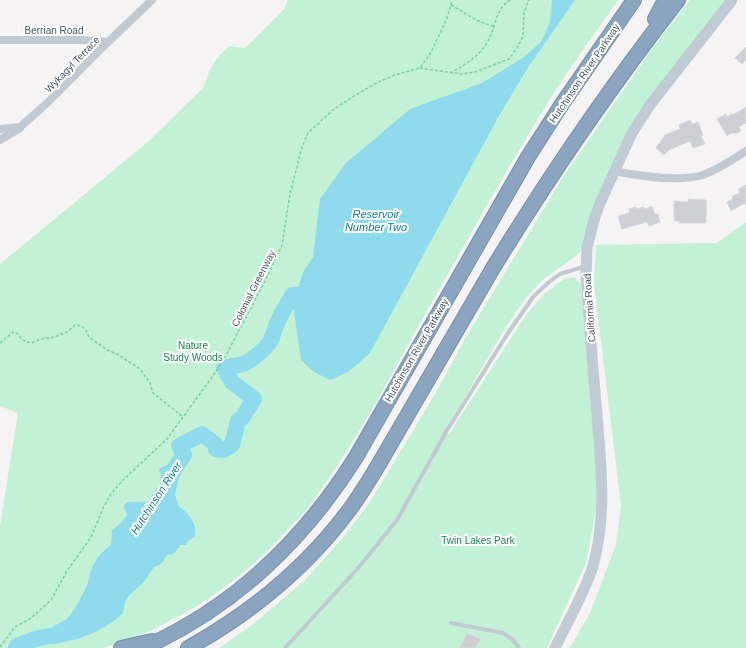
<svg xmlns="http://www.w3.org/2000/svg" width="746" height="648" font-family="Arial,sans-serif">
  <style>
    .green { fill: #c3f1d5 }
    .water { fill: #90daee }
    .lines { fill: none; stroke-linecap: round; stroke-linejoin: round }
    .river { stroke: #90daee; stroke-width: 16 }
    .building { fill: #cdcfd5; stroke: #d7d9de }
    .motorway-casing { stroke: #7690ad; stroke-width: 16 }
    .path { stroke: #7ad0a6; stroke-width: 1.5; stroke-dasharray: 3 2; stroke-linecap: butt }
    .service { stroke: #c1cad2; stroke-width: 4 }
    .minor { stroke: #c1cad2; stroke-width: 8 }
    .secondary { stroke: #c1cbd6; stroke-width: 11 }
    .motorway { stroke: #8ba5c1; stroke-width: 14 }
    .labels { text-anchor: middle; stroke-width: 4; stroke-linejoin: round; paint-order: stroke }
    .street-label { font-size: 10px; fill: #4a5661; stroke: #fff }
    .park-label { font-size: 10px; fill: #17864f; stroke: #fff }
    .water-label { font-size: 11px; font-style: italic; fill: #0c7c9b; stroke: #fff }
  </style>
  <rect width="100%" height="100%" fill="#f5f3f3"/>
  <g class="green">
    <path d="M 288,0 L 618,0 C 595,33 570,67 548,102 C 511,162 476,224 441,286 C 400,358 362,434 312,502 C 306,511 297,519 290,527 C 240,584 175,627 103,648 L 0,648 L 0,526 L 18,413 L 0,406 L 0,264 L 148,142 L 203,88 L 209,72 L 217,58 L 229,46 L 245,48 L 284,9 Z"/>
    <path d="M 690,0 L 727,0 L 645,104 L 582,250 L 576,256 L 541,281 L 526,298 L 507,325 L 441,438 L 449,434 L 526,315 L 545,293 L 564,279 L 574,277 L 581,285 L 597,480 L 596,509 L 586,563 L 547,648 L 219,648 L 252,625 L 304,581 L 341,540 L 370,502 L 434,396 L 466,337 L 565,174 L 655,45 Z"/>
    <path d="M 746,222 L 746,648 L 570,648 L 590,613 L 616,545 L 621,505 L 594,283 L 596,245 L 717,243 Z"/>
  </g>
  <g class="water">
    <path d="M 552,0 L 575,0 L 529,66 L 500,114 L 370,353 L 348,372 L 330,380 L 314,372 L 301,360 L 293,304 L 303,272 L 313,257 L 320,199 L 346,163 L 410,109 L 482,83 L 524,57 L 541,42 L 550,22 Z"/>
    <path d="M 181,459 L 182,463 L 175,495 L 179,507 C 188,511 198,526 195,536 L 187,542 L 186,545 L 180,545 L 178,549 L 173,554 L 167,555 L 161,564 L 154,567 L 143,583 L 130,594 L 125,602 L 123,613 L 114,621 L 98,631 L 78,639 L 54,644 L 46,643 C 55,631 67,621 75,608 C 80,600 84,591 88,583 C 89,579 89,575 91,571 C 93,562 103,550 111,545 L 112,530 L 120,524 L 127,515 L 124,506 L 127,502 C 134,501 143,503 149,501 L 156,489 L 163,486 L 161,474 L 159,470 L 160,468 Z"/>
  </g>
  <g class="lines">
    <g class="river">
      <path d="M 169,477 L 184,455 L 179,446 L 202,434 L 215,444 L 216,449 L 224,450 L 232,445 L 238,421 L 242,418 L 254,399 L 232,382 L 224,368 C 230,366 237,366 243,364 C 251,361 267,348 271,340 C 274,332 276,324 280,317 C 283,309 289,303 292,295 L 297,295"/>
      <path d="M 16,648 L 17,646 L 35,639 L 54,635 L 71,626"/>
    </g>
  </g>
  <g class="building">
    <path d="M 746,47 L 746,60 L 742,64 L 735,58 Z"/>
    <path d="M 746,107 L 746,123 L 739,127 L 741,131 L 737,133 L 731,133 L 727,136 L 717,119 L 726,114 L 727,117 L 732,114 L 733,115 Z"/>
    <path d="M 690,120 L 692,124 L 698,122 L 703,135 L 701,136 L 705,144 L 693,148 L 690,141 L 669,150 L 664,155 L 656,148 L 665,135 L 680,129 L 679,125 Z"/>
    <path d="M 746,185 L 746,205 L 745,203 L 731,211 L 727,202 L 733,199 L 732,196 L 740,193 L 738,189 Z"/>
    <path d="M 688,199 L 706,200 L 706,223 L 679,223 L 679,221 L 674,221 L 674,201 L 688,202 Z"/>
    <path d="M 652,206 L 655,214 L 658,214 L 660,222 L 649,226 L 647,222 L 622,229 L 618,216 L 626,214 L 630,212 L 629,209 L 636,207 L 636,209 L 644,207 L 645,209 Z"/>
    <path d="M 467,633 L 480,639 L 476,648 L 460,648 Z"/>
  </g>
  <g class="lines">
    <defs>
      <g id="motorway">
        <path d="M 655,19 L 665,0"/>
        <path d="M 121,648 L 152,641"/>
        <path d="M 143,648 C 233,608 304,540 356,457 L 528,157 L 562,104 L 634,0"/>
        <path d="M 188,648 C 251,613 307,567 350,509 C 370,482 386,451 404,421 C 434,370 463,319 493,268 C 550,175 611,86 678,0"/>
      </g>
    </defs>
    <use href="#motorway" class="motorway-casing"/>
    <g class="path">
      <path d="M 451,5 C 465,13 477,22 493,26"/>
      <path d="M 420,68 L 461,74 L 475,72 L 509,59 L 517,48 L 523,36 L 524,12 L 529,0"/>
      <path d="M 450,73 C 465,65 480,56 488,41 C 496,27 495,9 510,0"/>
      <path d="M 0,343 L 13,332 L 18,334 L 22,340 L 31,343 L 44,338 L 51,338 L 67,332 L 75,325 L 82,326 L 86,330 L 89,337 L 107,350 L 117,354 L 140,369 L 150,383 L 153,393 L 183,417"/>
      <path d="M 0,647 L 15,627 L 31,618 L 51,600 L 67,571 L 91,537 L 104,506 L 111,494 L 123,480 L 167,439 L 210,380 L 223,361 L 265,281 L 282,245 L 290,194 L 302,147 L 308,133 L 334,109 L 354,96 L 378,82 L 395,75 L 420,68 L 430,54 L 436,42 L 447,18 L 451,5 L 451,0"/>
    </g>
    <g class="service">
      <path d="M 451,623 L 503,633 L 512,639 L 519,648"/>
      <path d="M 285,648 L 359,567 L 397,520 L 446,432 L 508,333 L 533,297 L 549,282 L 560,274 L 586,266"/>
    </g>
    <g class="minor">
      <path d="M 0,40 L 82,40 L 108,42"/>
      <path d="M 0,129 L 20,127 L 45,105 L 108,42 L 152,0"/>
      <path d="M 0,140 L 20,128"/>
      <path d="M 614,171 C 639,176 679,182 703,175 C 719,169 732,160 746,151"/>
    </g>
    <path class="secondary" d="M 555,648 C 568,621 584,594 593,566 C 607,516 601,466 597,415 C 593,369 589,323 586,277 L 587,248 L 594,220 L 600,203 L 632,133 L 650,105 L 732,0"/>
    <use href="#motorway" class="motorway"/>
  </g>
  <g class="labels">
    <g class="street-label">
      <text x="54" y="34">Berrian Road</text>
      <text transform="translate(72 64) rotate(-46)" y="4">Wykagyl Terrace</text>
      <text transform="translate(584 73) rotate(-56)" y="4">Hutchinson River Parkway</text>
      <text transform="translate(253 288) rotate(-63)" y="4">Colonial Greenway</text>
      <text transform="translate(589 308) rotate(-94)" y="4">California Road</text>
      <text transform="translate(416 350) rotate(-60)" y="4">Hutchinson River Parkway</text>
    </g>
    <g class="park-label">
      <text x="193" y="349">Nature<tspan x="193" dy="12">Study Woods</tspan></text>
      <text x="478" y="544">Twin Lakes Park</text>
    </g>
    <g class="water-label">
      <text x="376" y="218">Reservoir<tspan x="376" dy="13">Number Two</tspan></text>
      <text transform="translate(156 498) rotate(-57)" y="4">Hutchinson River</text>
    </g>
  </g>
</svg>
